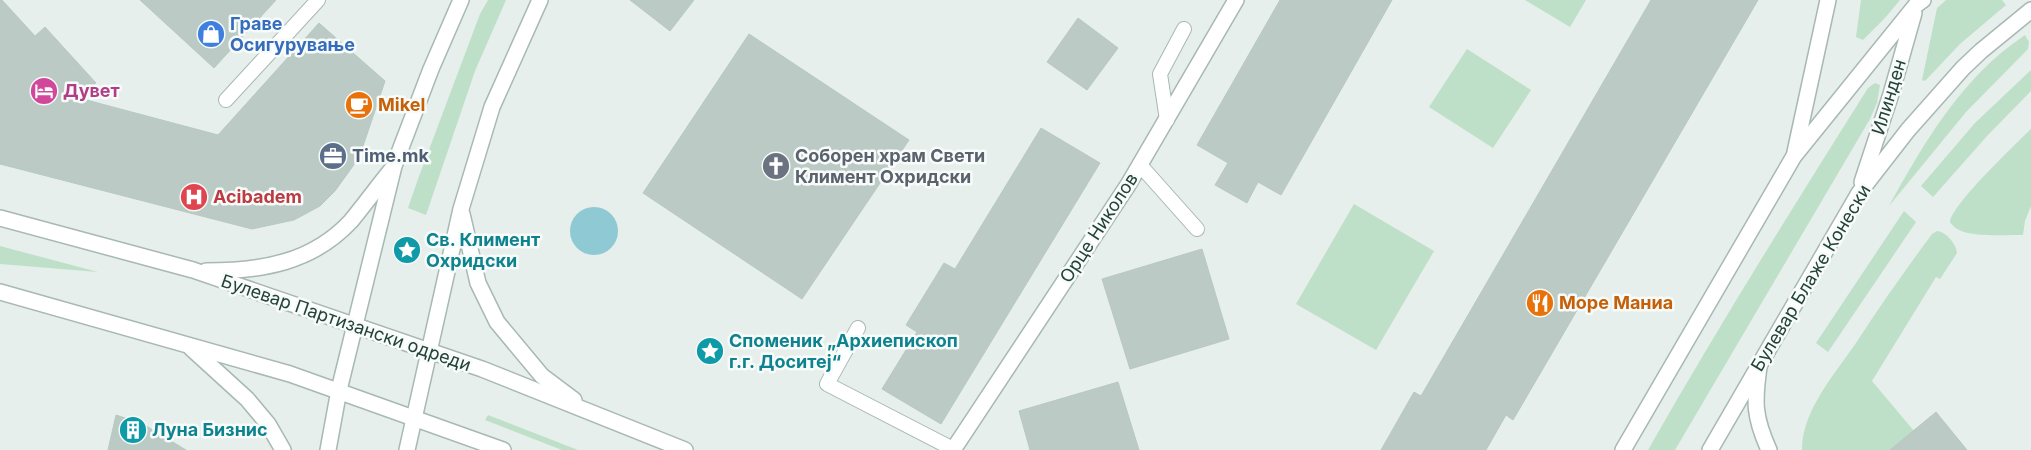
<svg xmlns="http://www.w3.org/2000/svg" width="2031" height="450" font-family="Inter,sans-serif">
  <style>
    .green { fill: #bfe0c8 }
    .water { fill: #8ec9d4 }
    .building { fill: #bbcac4; stroke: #b8c9c2 }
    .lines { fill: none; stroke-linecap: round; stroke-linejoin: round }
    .service-casing { stroke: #a8b8b2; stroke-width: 16 }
    .minor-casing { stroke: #a8b8b2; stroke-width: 18 }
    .tertiary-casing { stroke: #a8b8b2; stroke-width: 18 }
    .service { stroke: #fff; stroke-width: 14 }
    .minor { stroke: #fff; stroke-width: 15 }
    .tertiary { stroke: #fff; stroke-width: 15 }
    .labels { text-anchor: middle; stroke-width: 5; stroke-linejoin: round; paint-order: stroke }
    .shop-label { font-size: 18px; font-weight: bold; fill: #366cbe; stroke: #f7fbf9; text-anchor: start }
    .hotel-label { font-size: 18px; font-weight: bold; fill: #b23c85; stroke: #f7fbf9; text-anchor: start }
    .street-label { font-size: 18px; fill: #24423a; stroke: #f7fbf9 }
    .food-label { font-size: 18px; font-weight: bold; fill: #c56008; stroke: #f7fbf9; text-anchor: start }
    .service-label { font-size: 18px; font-weight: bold; fill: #4e5e75; stroke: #f7fbf9; text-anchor: start }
    .worship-label { font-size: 18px; font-weight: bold; fill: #5b616d; stroke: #f7fbf9; text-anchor: start }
    .health-label { font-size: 18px; font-weight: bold; fill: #be3a42; stroke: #f7fbf9; text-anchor: start }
    .culture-label { font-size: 18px; font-weight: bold; fill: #0d838f; stroke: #f7fbf9; text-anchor: start }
  </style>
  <rect width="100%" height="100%" fill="#e6efeb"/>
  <g class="green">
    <path d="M 488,0 L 506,0 L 475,71 L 426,215 L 408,208 L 418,179 L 480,14 Z"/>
    <path d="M 1525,0 L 1586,0 L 1570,27 Z"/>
    <path d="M 1861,0 L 1900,0 L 1885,18 L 1863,40 L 1856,37 Z"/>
    <path d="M 1946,0 L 2002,0 L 2006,5 L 1960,44 L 1925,81 L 1922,80 L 1937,8 Z"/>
    <path d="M 2025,35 L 2029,42 L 2028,49 L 1966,112 L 1889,206 C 1925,141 1962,77 2025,35 Z"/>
    <path d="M 1467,49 L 1531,90 L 1493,148 L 1429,107 Z"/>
    <path d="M 2031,70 L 2031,91 L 1987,136 L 1933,197 L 1921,186 L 1975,123 Z"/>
    <path d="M 1875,83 L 1880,85 L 1877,103 L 1870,119 L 1675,450 L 1648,450 C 1718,327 1793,207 1868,88 Z"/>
    <path d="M 2031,129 L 2031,206 L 2025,221 L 2023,235 C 2004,234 1960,240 1950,222 C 1952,204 2015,145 2031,129 Z"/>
    <path d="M 1354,204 L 1434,251 L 1376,350 L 1296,304 Z"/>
    <path d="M 1904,211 L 1916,222 L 1828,352 L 1816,343 Z"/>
    <path d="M 1937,231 C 1946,232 1956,243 1957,253 L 1940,279 L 1936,277 L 1872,381 L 1914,431 L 1890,450 L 1802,450 C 1802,410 1835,374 1856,343 C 1880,306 1906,269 1932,234 Z"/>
    <path d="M 0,246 L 98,272 L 0,264 Z"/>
    <path d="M 488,415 L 578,450 L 562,450 L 485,420 Z"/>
  </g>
  <circle class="water" cx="594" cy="231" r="24"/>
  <g class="building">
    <path d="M 0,0 L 2,0 L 35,36 L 45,27 L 96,83 L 79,98 L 218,135 L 319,23 L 385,81 L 361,152 L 353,166 L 335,191 L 320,206 L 294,220 L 252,229 L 0,164 Z"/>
    <path d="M 140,0 L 276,0 L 214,68 Z"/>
    <path d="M 630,0 L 694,0 L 670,31 Z"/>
    <path d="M 1280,0 L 1392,0 L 1281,195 L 1258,182 L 1247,203 L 1215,185 L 1228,163 L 1197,145 Z"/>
    <path d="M 1651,0 L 1758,0 L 1513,420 L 1506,415 L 1486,450 L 1381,450 L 1414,392 L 1421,396 Z"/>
    <path d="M 1078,18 L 1118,48 L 1087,90 L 1047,62 Z"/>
    <path d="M 749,34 L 909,140 L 802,299 L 643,193 Z"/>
    <path d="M 1041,128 L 1100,163 L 941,424 L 882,389 L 917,332 L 906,325 L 944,263 L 955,269 Z"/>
    <path d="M 1202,249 L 1229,339 L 1130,369 L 1102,279 Z"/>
    <path d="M 1118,382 L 1139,450 L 1030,450 L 1019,411 Z"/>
    <path d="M 1936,412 L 1967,450 L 1890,450 Z"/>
    <path d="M 116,415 L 143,424 L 186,450 L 108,450 Z"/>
  </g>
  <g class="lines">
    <defs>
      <g id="service">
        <path d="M 226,100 L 318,0"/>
        <path d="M 1167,120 L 1160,74 L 1184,29"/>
        <path d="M 1140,165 L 1197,229"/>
        <path d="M 858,328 L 827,384 L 953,449"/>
      </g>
      <g id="minor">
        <path d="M 1759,367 C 1754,402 1754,417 1769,450"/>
        <path d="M 953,450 L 1128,185 L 1236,0"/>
      </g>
      <g id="tertiary">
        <path d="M 1795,152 L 1828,0"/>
        <path d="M 1862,182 L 1891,94 L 1914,13"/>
        <path d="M 462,214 L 478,283 L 497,322 L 542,376 L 574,400"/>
        <path d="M 0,218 L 193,270 L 482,369 L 685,450"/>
        <path d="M 206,271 C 261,271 312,263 351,221 C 365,204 378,186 392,169"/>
        <path d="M 0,292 L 290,374 L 503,450"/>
        <path d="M 191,348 L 247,399 L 268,424 L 283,450"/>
        <path d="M 328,450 L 339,390 L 394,166 L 431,69 L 461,0"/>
        <path d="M 407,450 L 461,209 L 492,107 L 540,0"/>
        <path d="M 1623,450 L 1794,156 L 1916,5 L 1923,0"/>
        <path d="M 1710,450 L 1859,193 L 1908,130 L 1963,68 L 1981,51 L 2031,10"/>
      </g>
    </defs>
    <use href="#service" class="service-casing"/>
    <use href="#minor" class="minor-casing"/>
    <use href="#tertiary" class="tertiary-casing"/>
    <use href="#service" class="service"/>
    <use href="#minor" class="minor"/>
    <use href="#tertiary" class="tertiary"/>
  </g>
  <defs>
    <symbol id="shop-disc" viewBox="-11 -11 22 22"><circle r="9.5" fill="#3f7fe0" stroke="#f7fbf9"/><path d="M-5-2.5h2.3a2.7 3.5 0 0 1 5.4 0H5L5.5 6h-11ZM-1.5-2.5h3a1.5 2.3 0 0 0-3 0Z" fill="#fff"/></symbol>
    <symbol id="hotel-disc" viewBox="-11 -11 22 22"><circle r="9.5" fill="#d1479c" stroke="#f7fbf9"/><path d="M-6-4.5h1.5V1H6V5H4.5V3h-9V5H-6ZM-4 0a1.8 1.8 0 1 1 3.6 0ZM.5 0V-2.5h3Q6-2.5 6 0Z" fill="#fff"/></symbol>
    <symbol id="cafe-disc" viewBox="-11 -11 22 22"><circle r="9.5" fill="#e8710a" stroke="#f7fbf9"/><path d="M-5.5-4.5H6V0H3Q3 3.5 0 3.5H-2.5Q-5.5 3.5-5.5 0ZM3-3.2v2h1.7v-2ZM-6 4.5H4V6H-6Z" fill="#fff"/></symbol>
    <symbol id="office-disc" viewBox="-11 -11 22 22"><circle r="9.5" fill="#5c6f8a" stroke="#f7fbf9"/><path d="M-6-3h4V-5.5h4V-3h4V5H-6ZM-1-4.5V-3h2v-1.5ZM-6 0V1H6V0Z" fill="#fff"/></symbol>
    <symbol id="church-disc" viewBox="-11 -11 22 22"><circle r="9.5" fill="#6b7280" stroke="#f7fbf9"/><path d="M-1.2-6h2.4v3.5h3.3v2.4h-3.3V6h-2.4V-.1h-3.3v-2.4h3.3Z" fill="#fff"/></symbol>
    <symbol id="hospital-disc" viewBox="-11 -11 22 22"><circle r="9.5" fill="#e0444e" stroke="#f7fbf9"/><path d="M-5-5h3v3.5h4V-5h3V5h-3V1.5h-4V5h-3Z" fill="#fff"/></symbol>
    <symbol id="sight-disc" viewBox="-11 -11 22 22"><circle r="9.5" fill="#0f9aa8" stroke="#f7fbf9"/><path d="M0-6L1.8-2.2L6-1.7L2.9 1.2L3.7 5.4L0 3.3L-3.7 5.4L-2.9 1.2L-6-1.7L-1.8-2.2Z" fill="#fff"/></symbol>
    <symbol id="restaurant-disc" viewBox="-11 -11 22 22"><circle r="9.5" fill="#e8710a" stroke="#f7fbf9"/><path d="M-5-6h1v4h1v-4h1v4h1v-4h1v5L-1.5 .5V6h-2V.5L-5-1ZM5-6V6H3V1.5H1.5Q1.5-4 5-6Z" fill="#fff"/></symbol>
    <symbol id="building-disc" viewBox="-11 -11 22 22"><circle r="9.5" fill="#0f9aa8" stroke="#f7fbf9"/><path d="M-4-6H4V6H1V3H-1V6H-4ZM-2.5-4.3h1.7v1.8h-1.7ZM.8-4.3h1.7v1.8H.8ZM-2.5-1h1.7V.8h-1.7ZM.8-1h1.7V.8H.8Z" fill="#fff"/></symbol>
  </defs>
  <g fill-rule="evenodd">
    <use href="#shop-disc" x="195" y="18" width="32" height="32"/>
    <use href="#hotel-disc" x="28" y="75" width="32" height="32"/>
    <use href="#cafe-disc" x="343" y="89" width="32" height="32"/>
    <use href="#office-disc" x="317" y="140" width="32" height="32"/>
    <use href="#church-disc" x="760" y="150" width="32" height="32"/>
    <use href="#hospital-disc" x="178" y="181" width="32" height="32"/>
    <use href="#sight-disc" x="391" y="234" width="32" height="32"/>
    <use href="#restaurant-disc" x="1524" y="287" width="32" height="32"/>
    <use href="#sight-disc" x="694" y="335" width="32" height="32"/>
    <use href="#building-disc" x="117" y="414" width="32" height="32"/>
  </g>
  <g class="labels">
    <g class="shop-label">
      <text x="230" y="30">Граве<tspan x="230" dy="21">Осигурување</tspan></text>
    </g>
    <g class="hotel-label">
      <text x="63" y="97">Дувет</text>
    </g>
    <g class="street-label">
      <text transform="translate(1889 97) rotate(-73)" y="6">Илинден</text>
      <text transform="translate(1099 228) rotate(-57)" y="6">Орце Николов</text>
      <text transform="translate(1811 278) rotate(-59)" y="6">Булевар Блаже Конески</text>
      <text transform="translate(346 323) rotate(19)" y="6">Булевар Партизански одреди</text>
    </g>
    <g class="food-label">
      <text x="378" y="111">Mikel</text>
      <text x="1559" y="309">Море Маниа</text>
    </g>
    <g class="service-label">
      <text x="352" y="162">Time.mk</text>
    </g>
    <g class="worship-label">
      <text x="795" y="162">Соборен храм Свети<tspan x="795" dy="21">Климент Охридски</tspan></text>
    </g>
    <g class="health-label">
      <text x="213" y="203">Acibadem</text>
    </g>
    <g class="culture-label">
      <text x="426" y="246">Св. Климент<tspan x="426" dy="21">Охридски</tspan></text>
      <text x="729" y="347">Споменик „Архиепископ<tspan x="729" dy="21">г.г. Доситеј“</tspan></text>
      <text x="152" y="436">Луна Бизнис</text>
    </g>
  </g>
</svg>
